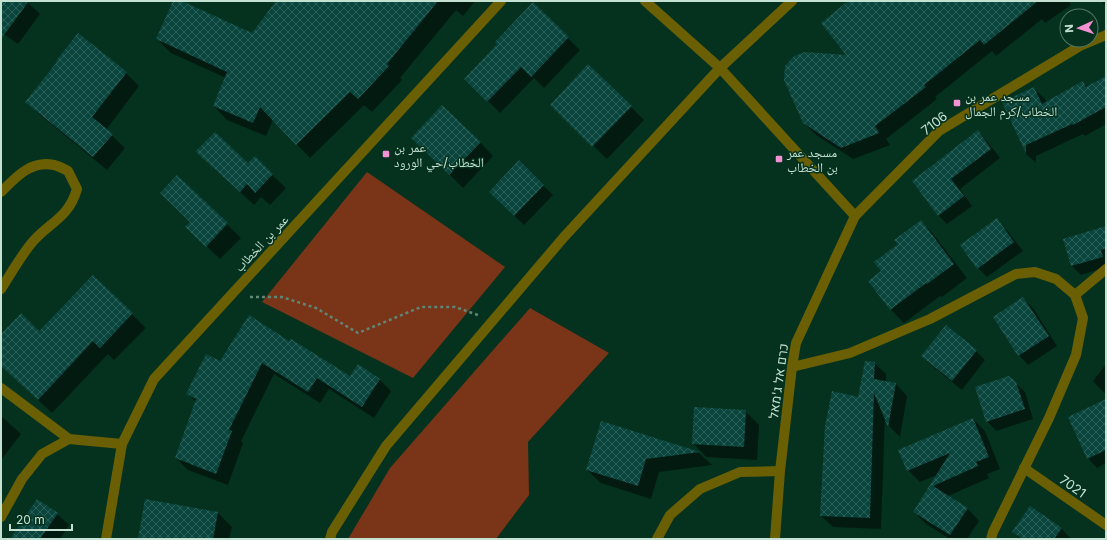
<svg xmlns="http://www.w3.org/2000/svg" width="1107" height="540" font-family="Inter,'Noto Naskh Arabic',Heebo,sans-serif">
  <style>
    .grass { fill: #7a3417 }
    .shadow { fill: #0007 }
    .building { fill: url(#building-cross-hatch) }
    .lines { fill: none; stroke-linecap: round; stroke-linejoin: round }
    .path { stroke: #608675; stroke-width: 2.5; stroke-dasharray: 3 3; stroke-linecap: butt }
    .service { stroke: #6b5f03; stroke-width: 10 }
    .minor { stroke: #6b5f03; stroke-width: 10 }
    .poi-dot { fill: #f491d3; stroke: #04321f; stroke-width: 1.5 }
    .labels { text-anchor: middle; stroke-width: 3; stroke-linejoin: round; paint-order: stroke }
    .poi-label { font-size: 13px; fill: #c4e1d1; stroke: #04321f; text-anchor: start }
    .street-label { font-size: 13px; fill: #c4e1d1; stroke: #04321f }
  </style>
  <defs>
    <pattern id="building-cross-hatch" width="8" height="8" patternUnits="userSpaceOnUse"><rect width="8" height="8" fill="#0a453d"/><path d="M0 0l8 8M0 8l8-8" fill="none" stroke="#2c6058"/></pattern>
  </defs>
  <rect width="100%" height="100%" fill="#04321f"/>
  <g class="grass">
    <path d="M 367,172 L 505,267 L 413,378 L 262,302 Z"/>
    <path d="M 530,308 L 609,353 L 528,442 L 529,495 L 496,539 L 348,539 L 390,468 Z"/>
  </g>
  <g class="shadow">
    <path d="M 1,1 L 26,1 L 40,14 L 18,44 L 1,32 Z"/>
    <path d="M 175,1 L 180,1 L 253,34 L 277,1 L 475,1 L 463,16 L 456,10 L 400,78 L 402,80 L 372,112 L 364,105 L 310,158 L 273,120 L 266,136 L 227,120 L 214,106 L 226,78 L 171,53 L 157,39 Z"/>
    <path d="M 850,1 L 1069,1 L 1071,5 L 1045,23 L 1042,19 L 996,56 L 992,51 L 935,97 L 937,99 L 886,139 L 890,145 L 853,159 L 816,135 L 804,123 L 849,56 Z"/>
    <path d="M 1101,1 L 1106,1 L 1106,6 Z"/>
    <path d="M 568,38 L 580,50 L 544,88 L 534,78 L 500,113 L 466,79 L 499,44 Z"/>
    <path d="M 126,73 L 139,86 L 106,130 L 125,148 L 107,170 L 40,115 L 26,101 Z"/>
    <path d="M 1106,77 L 1106,124 L 1085,136 L 1083,134 L 1036,156 L 1036,163 L 1026,154 L 1003,103 L 1034,88 L 1045,99 L 1047,103 L 1083,82 L 1088,87 Z"/>
    <path d="M 551,105 L 631,107 L 644,120 L 607,159 Z"/>
    <path d="M 978,132 L 987,141 L 1000,158 L 960,189 L 972,206 L 947,224 L 938,215 L 913,182 Z"/>
    <path d="M 480,142 L 493,156 L 463,188 L 426,151 Z"/>
    <path d="M 519,162 L 553,195 L 524,225 L 490,192 Z"/>
    <path d="M 248,164 L 272,175 L 286,188 L 270,205 L 261,197 L 254,205 L 211,165 Z"/>
    <path d="M 177,176 L 241,238 L 220,259 L 200,240 L 191,222 Z"/>
    <path d="M 997,219 L 1006,229 L 1023,251 L 987,277 L 978,268 Z"/>
    <path d="M 921,221 L 934,235 L 967,278 L 942,297 L 940,296 L 904,323 L 891,310 L 870,282 L 883,272 L 899,244 Z"/>
    <path d="M 1106,227 L 1106,267 L 1081,275 L 1072,266 L 1064,240 Z"/>
    <path d="M 93,276 L 146,328 L 114,360 L 108,354 L 52,413 L 1,365 L 1,336 L 39,332 Z"/>
    <path d="M 1023,298 L 1033,308 L 1057,346 L 1028,365 L 1019,355 Z"/>
    <path d="M 289,343 L 350,378 L 358,365 L 380,380 L 391,391 L 374,418 L 329,389 L 320,403 L 274,374 L 241,441 L 243,443 L 228,485 L 188,470 L 176,458 L 196,402 L 188,394 L 220,362 Z"/>
    <path d="M 976,351 L 985,360 L 962,390 L 931,365 L 922,356 Z"/>
    <path d="M 874,363 L 886,374 L 886,382 L 896,384 L 907,396 L 900,437 L 889,426 L 885,416 L 881,529 L 833,527 L 821,516 L 859,398 Z"/>
    <path d="M 1106,364 L 1106,395 L 1093,381 Z"/>
    <path d="M 1015,382 L 1025,392 L 1033,419 L 996,431 L 987,421 Z"/>
    <path d="M 745,411 L 759,425 L 757,460 L 706,457 L 693,443 Z"/>
    <path d="M 1,416 L 21,434 L 1,460 Z"/>
    <path d="M 973,419 L 985,431 L 1000,469 L 987,474 L 989,478 L 948,496 L 967,508 L 979,521 L 967,539 L 950,539 L 926,524 L 914,512 L 937,475 L 920,482 L 908,470 Z"/>
    <path d="M 1106,419 L 1106,463 L 1097,468 L 1088,458 Z"/>
    <path d="M 602,423 L 699,453 L 712,465 L 659,472 L 651,499 L 601,483 L 587,470 Z"/>
    <path d="M 146,500 L 218,513 L 232,527 L 229,539 L 139,539 Z"/>
    <path d="M 57,514 L 69,525 L 60,539 L 12,539 Z"/>
    <path d="M 1061,528 L 1070,538 L 1069,539 L 1020,539 L 1013,532 Z"/>
  </g>
  <g class="building">
    <path d="M 1,1 L 29,1 L 1,39 Z"/>
    <path d="M 173,1 L 182,1 L 252,33 L 276,1 L 438,1 L 387,64 L 389,66 L 358,99 L 350,92 L 296,145 L 260,107 L 253,123 L 213,106 L 227,72 L 156,39 Z"/>
    <path d="M 848,1 L 1038,1 L 984,45 L 980,40 L 924,85 L 926,87 L 875,126 L 879,133 L 841,148 L 803,123 L 784,80 L 785,66 L 794,56 L 805,52 L 846,55 L 821,23 Z"/>
    <path d="M 533,2 L 569,37 L 531,77 L 521,67 L 487,102 L 464,79 L 497,44 L 495,42 Z"/>
    <path d="M 78,33 L 127,72 L 92,117 L 113,134 L 93,157 L 25,102 L 57,62 L 56,61 Z"/>
    <path d="M 588,64 L 632,106 L 592,147 L 550,105 Z"/>
    <path d="M 1106,76 L 1106,107 L 1073,125 L 1072,124 L 1026,145 L 1026,154 L 1002,102 L 1034,87 L 1042,104 L 1083,81 L 1086,87 Z"/>
    <path d="M 442,105 L 481,142 L 449,175 L 411,138 Z"/>
    <path d="M 978,130 L 991,149 L 951,179 L 964,196 L 938,216 L 912,181 Z"/>
    <path d="M 215,132 L 248,163 L 255,156 L 273,174 L 255,193 L 247,184 L 240,192 L 197,153 L 196,151 Z"/>
    <path d="M 519,160 L 544,185 L 514,216 L 489,192 Z"/>
    <path d="M 177,175 L 228,223 L 206,247 L 185,227 L 190,222 L 160,193 Z"/>
    <path d="M 997,218 L 1014,242 L 977,269 L 960,245 Z"/>
    <path d="M 921,220 L 954,264 L 927,284 L 926,283 L 890,310 L 868,281 L 881,271 L 874,262 L 898,244 L 894,240 Z"/>
    <path d="M 1106,226 L 1106,248 L 1101,250 L 1103,257 L 1071,266 L 1063,239 Z"/>
    <path d="M 93,275 L 133,313 L 100,348 L 93,341 L 38,400 L 1,366 L 1,334 L 21,313 L 39,331 Z"/>
    <path d="M 1023,297 L 1049,336 L 1018,356 L 993,317 Z"/>
    <path d="M 249,315 L 289,341 L 291,339 L 350,376 L 358,364 L 380,379 L 362,407 L 317,378 L 308,392 L 262,363 L 229,430 L 232,431 L 216,474 L 175,458 L 196,399 L 186,394 L 206,354 L 220,361 Z"/>
    <path d="M 946,325 L 977,350 L 952,381 L 921,356 Z"/>
    <path d="M 865,361 L 875,362 L 874,379 L 896,383 L 888,427 L 874,393 L 870,518 L 820,516 L 825,426 L 832,391 L 858,397 Z"/>
    <path d="M 1009,376 L 1016,382 L 1025,409 L 986,422 L 975,387 Z"/>
    <path d="M 1106,399 L 1106,450 L 1087,459 L 1068,417 Z"/>
    <path d="M 694,407 L 746,410 L 744,447 L 692,444 Z"/>
    <path d="M 973,418 L 989,457 L 976,462 L 978,466 L 933,486 L 968,508 L 950,535 L 913,512 L 950,453 L 907,471 L 898,450 Z"/>
    <path d="M 601,421 L 700,452 L 646,459 L 638,486 L 586,470 Z"/>
    <path d="M 37,499 L 58,513 L 40,539 L 10,539 Z"/>
    <path d="M 145,499 L 218,512 L 213,539 L 138,539 Z"/>
    <path d="M 1030,506 L 1062,528 L 1054,539 L 1022,539 L 1012,532 Z"/>
  </g>
  <g class="lines">
    <path class="path" d="M 250,297 L 282,297 L 316,308 L 358,333 L 421,307 L 455,307 L 478,315"/>
    <g class="service">
      <path d="M 1,192 C 16,177 31,160 54,165 C 59,166 64,169 68,171 L 77,189 C 68,220 47,223 30,245 C 19,259 10,275 1,289"/>
      <path d="M 1075,295 L 1106,269"/>
      <path d="M 1,388 L 69,439"/>
      <path d="M 1024,468 L 1106,525"/>
    </g>
    <g class="minor">
      <path d="M 645,1 L 720,68 L 855,216"/>
      <path d="M 792,367 L 850,353 L 930,319 L 1016,274 L 1035,272 L 1056,279 L 1075,295 L 1083,318 L 1076,355 L 1049,418 L 993,532 L 991,539"/>
      <path d="M 1,517 L 22,479 L 42,454 L 69,439 L 122,444"/>
      <path d="M 106,539 L 122,444 L 154,379 L 501,1"/>
      <path d="M 330,539 L 332,532 L 386,446 L 564,237 L 720,68 L 792,1"/>
      <path d="M 657,539 L 670,515 L 700,489 L 740,472 L 780,471"/>
      <path d="M 775,539 L 780,471 L 792,367 L 796,343 L 855,216 L 939,131 L 1080,46 L 1106,35"/>
    </g>
  </g>
  <g class="poi-dot">
    <rect x="953" y="99" width="8" height="8" rx="2"/>
    <rect x="382" y="150" width="8" height="8" rx="2"/>
    <rect x="775" y="155" width="8" height="8" rx="2"/>
  </g>
  <g class="labels">
    <g class="poi-label">
      <text x="965" y="101">مسجد عمر بن<tspan x="965" dy="15">الخطاب/كرم الجمال</tspan></text>
      <text x="394" y="152">عمر بن<tspan x="394" dy="15">الخطاب/حي الورود</tspan></text>
      <text x="787" y="157">مسجد عمر<tspan x="787" dy="15">بن الخطاب</tspan></text>
    </g>
    <g class="street-label">
      <text transform="translate(934 123) rotate(-38)" y="5">7106</text>
      <text transform="translate(261 243) rotate(-47)" y="5">عمر بن الخطاب</text>
      <text transform="translate(778 381) rotate(-82)" y="5">כרם אל ג'מאל</text>
      <text transform="translate(1073 486) rotate(35)" y="5">7021</text>
    </g>
  </g>
  <rect width="1107" height="540" fill="none" stroke="#c4e1d1" stroke-width="4"/>
  <g transform="translate(1079 28) rotate(267)"><circle r="19" fill="#04321f" stroke="#517866"/>
  <path d="M0-3L7 15L0 10L-7 15Z" fill="#f491d3"/>
  <text y="-6" font-size="11" font-weight="bold" text-anchor="middle" fill="#c4e1d1">N</text>
  </g>
  <path d="M10 524v6h62v-6" fill="none" stroke="#c4e1d1" stroke-width="2"/>
  <text x="16" y="524" font-size="12" fill="#c4e1d1" stroke="#04321f" stroke-width="3" paint-order="stroke">20 m</text>
</svg>
